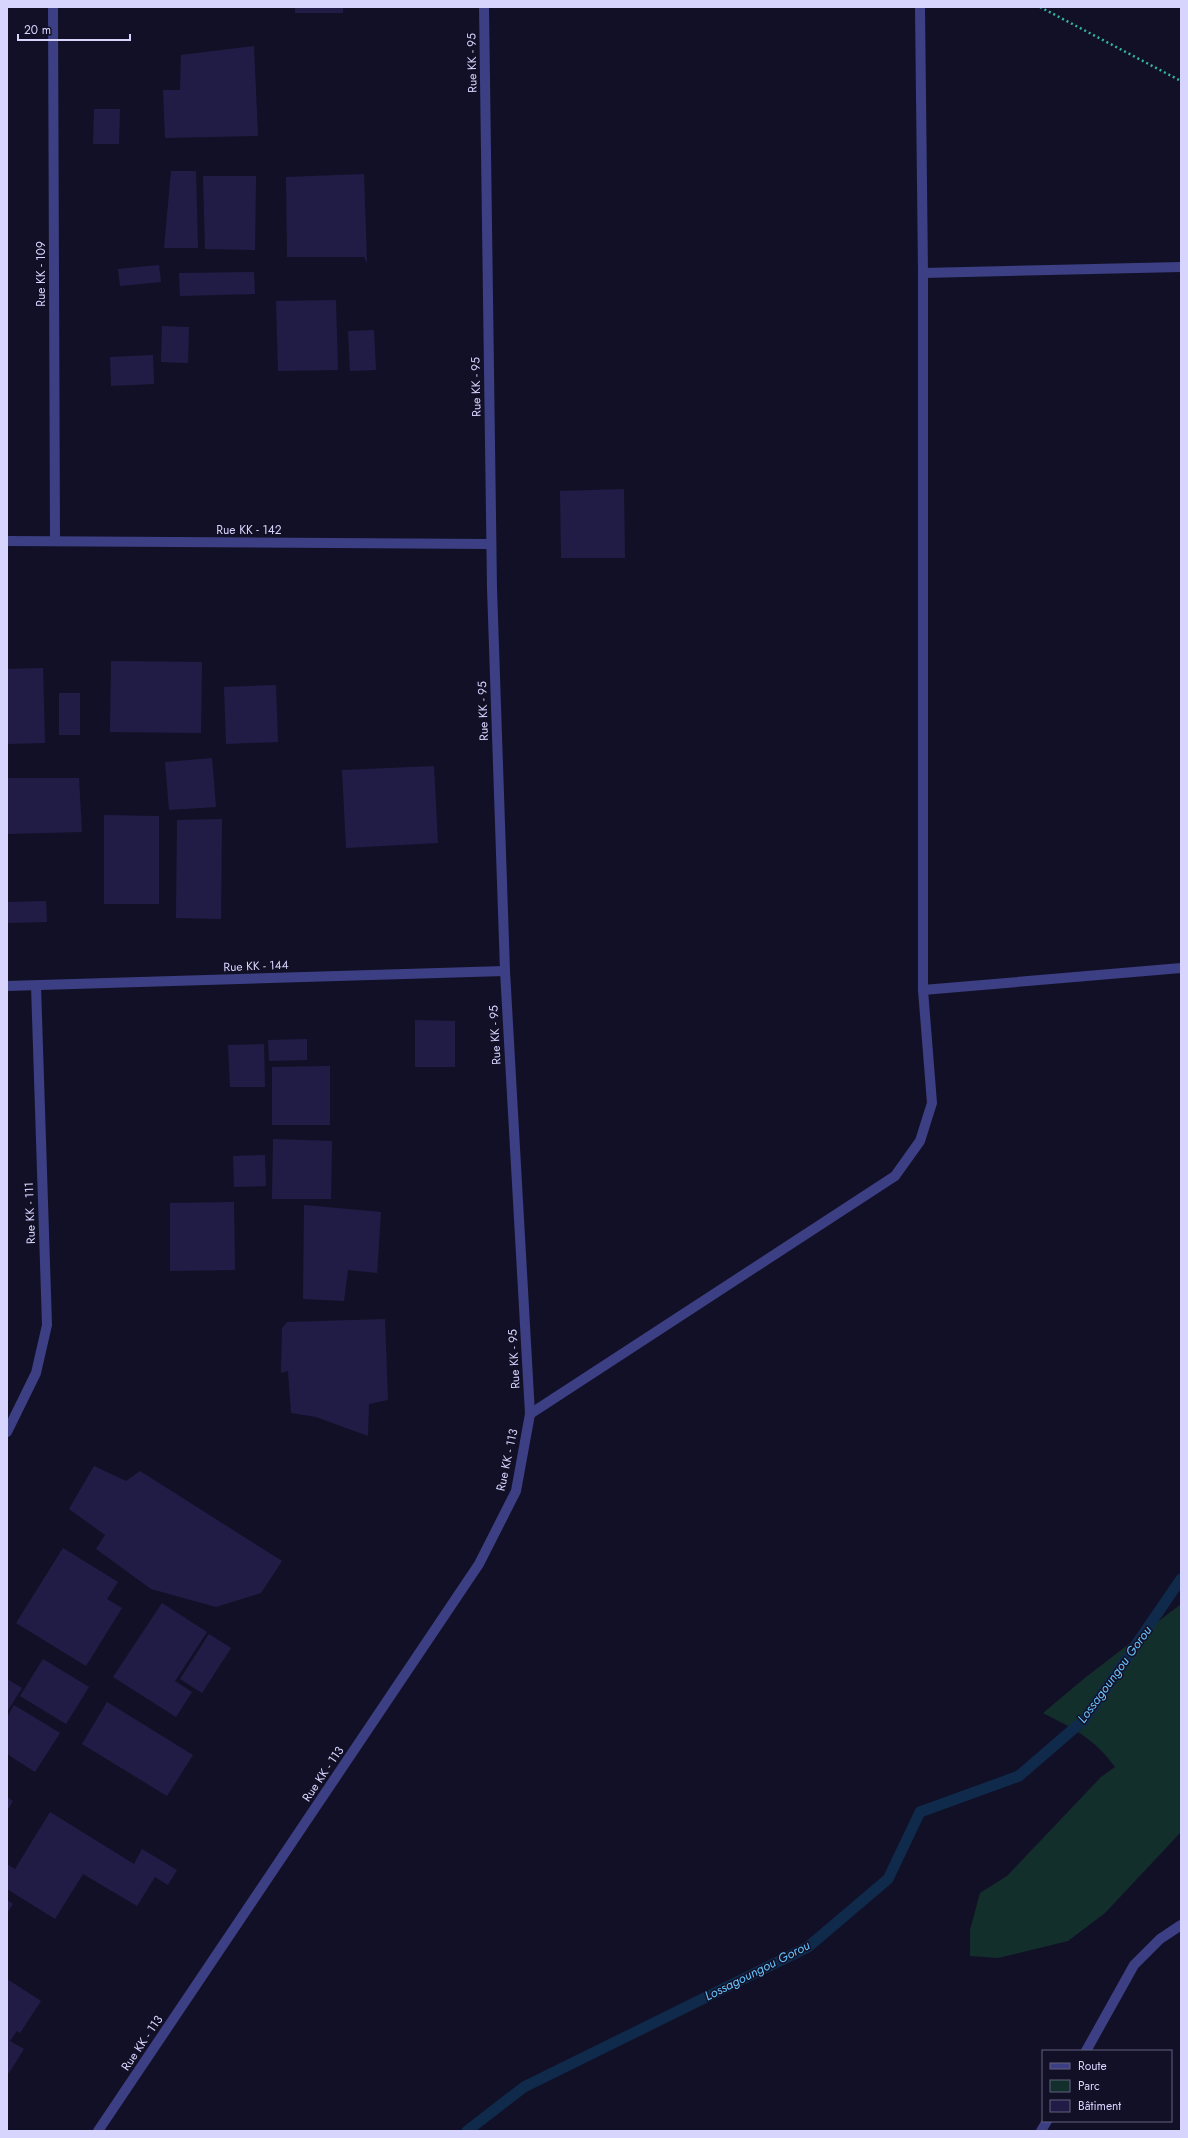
<svg xmlns="http://www.w3.org/2000/svg" width="1188" height="2138" font-family="Jost,sans-serif">
  <style>
    .green { fill: #132f2c }
    .lines { fill: none; stroke-linecap: round; stroke-linejoin: round }
    .stream { stroke: #0f2a4a; stroke-width: 11 }
    .building { fill: #211c46 }
    .path { stroke: #32b5a2; stroke-width: 2.5; stroke-dasharray: 2 3; stroke-linecap: butt }
    .minor { stroke: #3c3f83; stroke-width: 10 }
    .labels { text-anchor: middle; stroke-width: 3; stroke-linejoin: round; paint-order: stroke }
    .street-label { font-size: 12px; fill: #d7d5fe; stroke: #121026 }
    .water-label { font-size: 13px; font-style: italic; fill: #66c2fb; stroke: #121026 }
  </style>
  <rect width="100%" height="100%" fill="#121026"/>
  <path class="green" d="M 1181,1604 L 1181,1832 L 1105,1913 L 1068,1941 L 998,1958 L 970,1956 L 970,1930 L 980,1893 L 1007,1876 L 1101,1777 L 1115,1767 C 1094,1738 1074,1729 1043,1713 L 1086,1677 Z"/>
  <g class="lines">
    <path class="stream" d="M 467,2131 L 524,2087 L 808,1947 L 888,1879 L 920,1812 L 1019,1776 L 1085,1719 L 1181,1579"/>
  </g>
  <g class="building">
    <rect x="295" y="7" width="48" height="6"/>
    <path d="M 254,46 L 258,136 L 165,138 L 163,90 L 180,90 L 181,55 Z"/>
    <path d="M 94,109 L 120,109 L 119,144 L 93,144 Z"/>
    <path d="M 171,171 L 196,171 L 198,248 L 164,248 Z"/>
    <path d="M 364,174 L 367,263 L 364,257 L 287,257 L 286,177 Z"/>
    <path d="M 203,176 L 256,176 L 255,250 L 205,249 Z"/>
    <path d="M 159,265 L 161,282 L 120,286 L 118,269 Z"/>
    <path d="M 254,272 L 255,294 L 180,296 L 179,273 Z"/>
    <path d="M 336,300 L 338,370 L 278,371 L 276,301 Z"/>
    <path d="M 162,326 L 189,327 L 188,363 L 161,362 Z"/>
    <path d="M 374,330 L 376,370 L 350,371 L 348,331 Z"/>
    <path d="M 153,355 L 154,384 L 111,386 L 110,357 Z"/>
    <path d="M 624,489 L 625,558 L 561,558 L 560,491 Z"/>
    <path d="M 111,661 L 202,662 L 201,733 L 110,732 Z"/>
    <path d="M 43,668 L 45,743 L 7,744 L 7,669 Z"/>
    <path d="M 276,685 L 278,742 L 226,744 L 224,687 Z"/>
    <rect x="59" y="693" width="21" height="42"/>
    <path d="M 212,758 L 216,807 L 169,810 L 165,762 Z"/>
    <path d="M 434,766 L 438,843 L 346,848 L 342,770 Z"/>
    <path d="M 7,778 L 79,778 L 82,832 L 7,834 Z"/>
    <path d="M 104,815 L 159,816 L 159,904 L 104,904 Z"/>
    <path d="M 222,819 L 221,919 L 176,918 L 177,820 Z"/>
    <path d="M 46,901 L 47,922 L 7,923 L 7,902 Z"/>
    <path d="M 415,1020 L 455,1021 L 455,1067 L 415,1067 Z"/>
    <path d="M 307,1039 L 307,1060 L 269,1061 L 268,1040 Z"/>
    <path d="M 264,1044 L 265,1087 L 230,1087 L 228,1045 Z"/>
    <path d="M 330,1066 L 330,1125 L 272,1125 L 272,1067 Z"/>
    <path d="M 273,1139 L 332,1141 L 331,1199 L 272,1199 Z"/>
    <path d="M 265,1155 L 266,1186 L 234,1187 L 233,1156 Z"/>
    <path d="M 234,1202 L 235,1270 L 170,1271 L 170,1203 Z"/>
    <path d="M 304,1205 L 381,1212 L 377,1273 L 348,1270 L 344,1301 L 303,1299 Z"/>
    <path d="M 385,1319 L 388,1400 L 369,1404 L 368,1436 L 316,1417 L 291,1413 L 288,1371 L 281,1373 L 282,1328 L 287,1322 Z"/>
    <path d="M 94,1466 L 126,1481 L 140,1471 L 282,1561 L 261,1593 L 216,1607 L 151,1589 L 96,1549 L 105,1535 L 69,1509 Z"/>
    <path d="M 63,1548 L 118,1582 L 107,1599 L 122,1608 L 86,1666 L 16,1623 Z"/>
    <path d="M 162,1603 L 207,1632 L 175,1681 L 192,1692 L 176,1717 L 113,1677 Z"/>
    <path d="M 209,1634 L 231,1648 L 202,1693 L 180,1679 Z"/>
    <path d="M 43,1659 L 89,1687 L 66,1724 L 20,1696 Z"/>
    <path d="M 7,1679 L 22,1688 L 7,1712 Z"/>
    <path d="M 107,1702 L 193,1755 L 167,1796 L 82,1744 Z"/>
    <path d="M 14,1705 L 60,1733 L 35,1772 L 7,1754 L 7,1717 Z"/>
    <path d="M 7,1797 L 13,1801 L 7,1811 Z"/>
    <path d="M 50,1812 L 134,1864 L 142,1849 L 177,1870 L 168,1885 L 155,1877 L 137,1906 L 83,1874 L 55,1919 L 7,1889 L 7,1864 L 15,1869 Z"/>
    <path d="M 7,1900 L 13,1904 L 7,1913 Z"/>
    <path d="M 7,1979 L 41,2001 L 20,2033 L 17,2031 L 10,2041 L 24,2049 L 9,2073 L 7,2072 Z"/>
  </g>
  <g class="lines">
    <path class="path" d="M 1040,7 L 1181,81"/>
    <g class="minor">
      <path d="M 53,7 L 55,541"/>
      <path d="M 923,273 L 1181,267"/>
      <path d="M 7,541 L 491,544"/>
      <path d="M 7,986 L 505,971"/>
      <path d="M 923,990 L 1181,968"/>
      <path d="M 530,1414 L 895,1176 L 920,1141 L 932,1103 L 923,990 L 923,273 L 920,7"/>
      <path d="M 7,1432 L 36,1373 L 47,1325 L 36,986"/>
      <path d="M 1086,2051 L 1134,1965 L 1160,1939 L 1181,1925"/>
      <path d="M 98,2131 L 479,1564 L 516,1491 L 530,1414 L 505,971 L 492,588 L 484,7"/>
      <path d="M 1041,2131 L 1047,2121"/>
    </g>
  </g>
  <g class="labels">
    <g class="street-label">
      <text transform="translate(472 63) rotate(-91)" y="4">Rue KK - 95</text>
      <text transform="translate(41 274) rotate(-90)" y="4">Rue KK - 109</text>
      <text transform="translate(476 387) rotate(-91)" y="4">Rue KK - 95</text>
      <text x="249" y="534">Rue KK - 142</text>
      <text transform="translate(483 711) rotate(-92)" y="4">Rue KK - 95</text>
      <text transform="translate(256 966) rotate(-2)" y="4">Rue KK - 144</text>
      <text transform="translate(495 1035) rotate(-93)" y="4">Rue KK - 95</text>
      <text transform="translate(30 1213) rotate(-92)" y="4">Rue KK - 111</text>
      <text transform="translate(514 1359) rotate(-93)" y="4">Rue KK - 95</text>
      <text transform="translate(507 1460) rotate(-78)" y="4">Rue KK - 113</text>
      <text transform="translate(323 1774) rotate(-56)" y="4">Rue KK - 113</text>
      <text transform="translate(142 2043) rotate(-56)" y="4">Rue KK - 113</text>
    </g>
    <g class="water-label">
      <text transform="translate(1114 1674) rotate(-54)" y="5">Lossagoungou Gorou</text>
      <text transform="translate(757 1970) rotate(-27)" y="5">Lossagoungou Gorou</text>
    </g>
  </g>
  <rect width="1188" height="2138" fill="none" stroke="#d7d5fe" stroke-width="16"/>
  <rect x="1042" y="2050" width="130" height="72" fill="#121026" stroke="#615f7c"/>
  <rect x="1050" y="2063" width="20" height="6" fill="#3c3f83" stroke="#615f7c"/>
  <text x="1078" y="2070" font-size="12" fill="#d7d5fe">Route</text>
  <rect x="1050" y="2080" width="20" height="12" fill="#132f2c" stroke="#615f7c"/>
  <text x="1078" y="2090" font-size="12" fill="#d7d5fe">Parc</text>
  <rect x="1050" y="2100" width="20" height="12" fill="#211c46" stroke="#615f7c"/>
  <text x="1078" y="2110" font-size="12" fill="#d7d5fe">Bâtiment</text>
  <path d="M18 34v6h112v-6" fill="none" stroke="#d7d5fe" stroke-width="2"/>
  <text x="24" y="34" font-size="12" fill="#d7d5fe" stroke="#121026" stroke-width="3" paint-order="stroke">20 m</text>
</svg>
